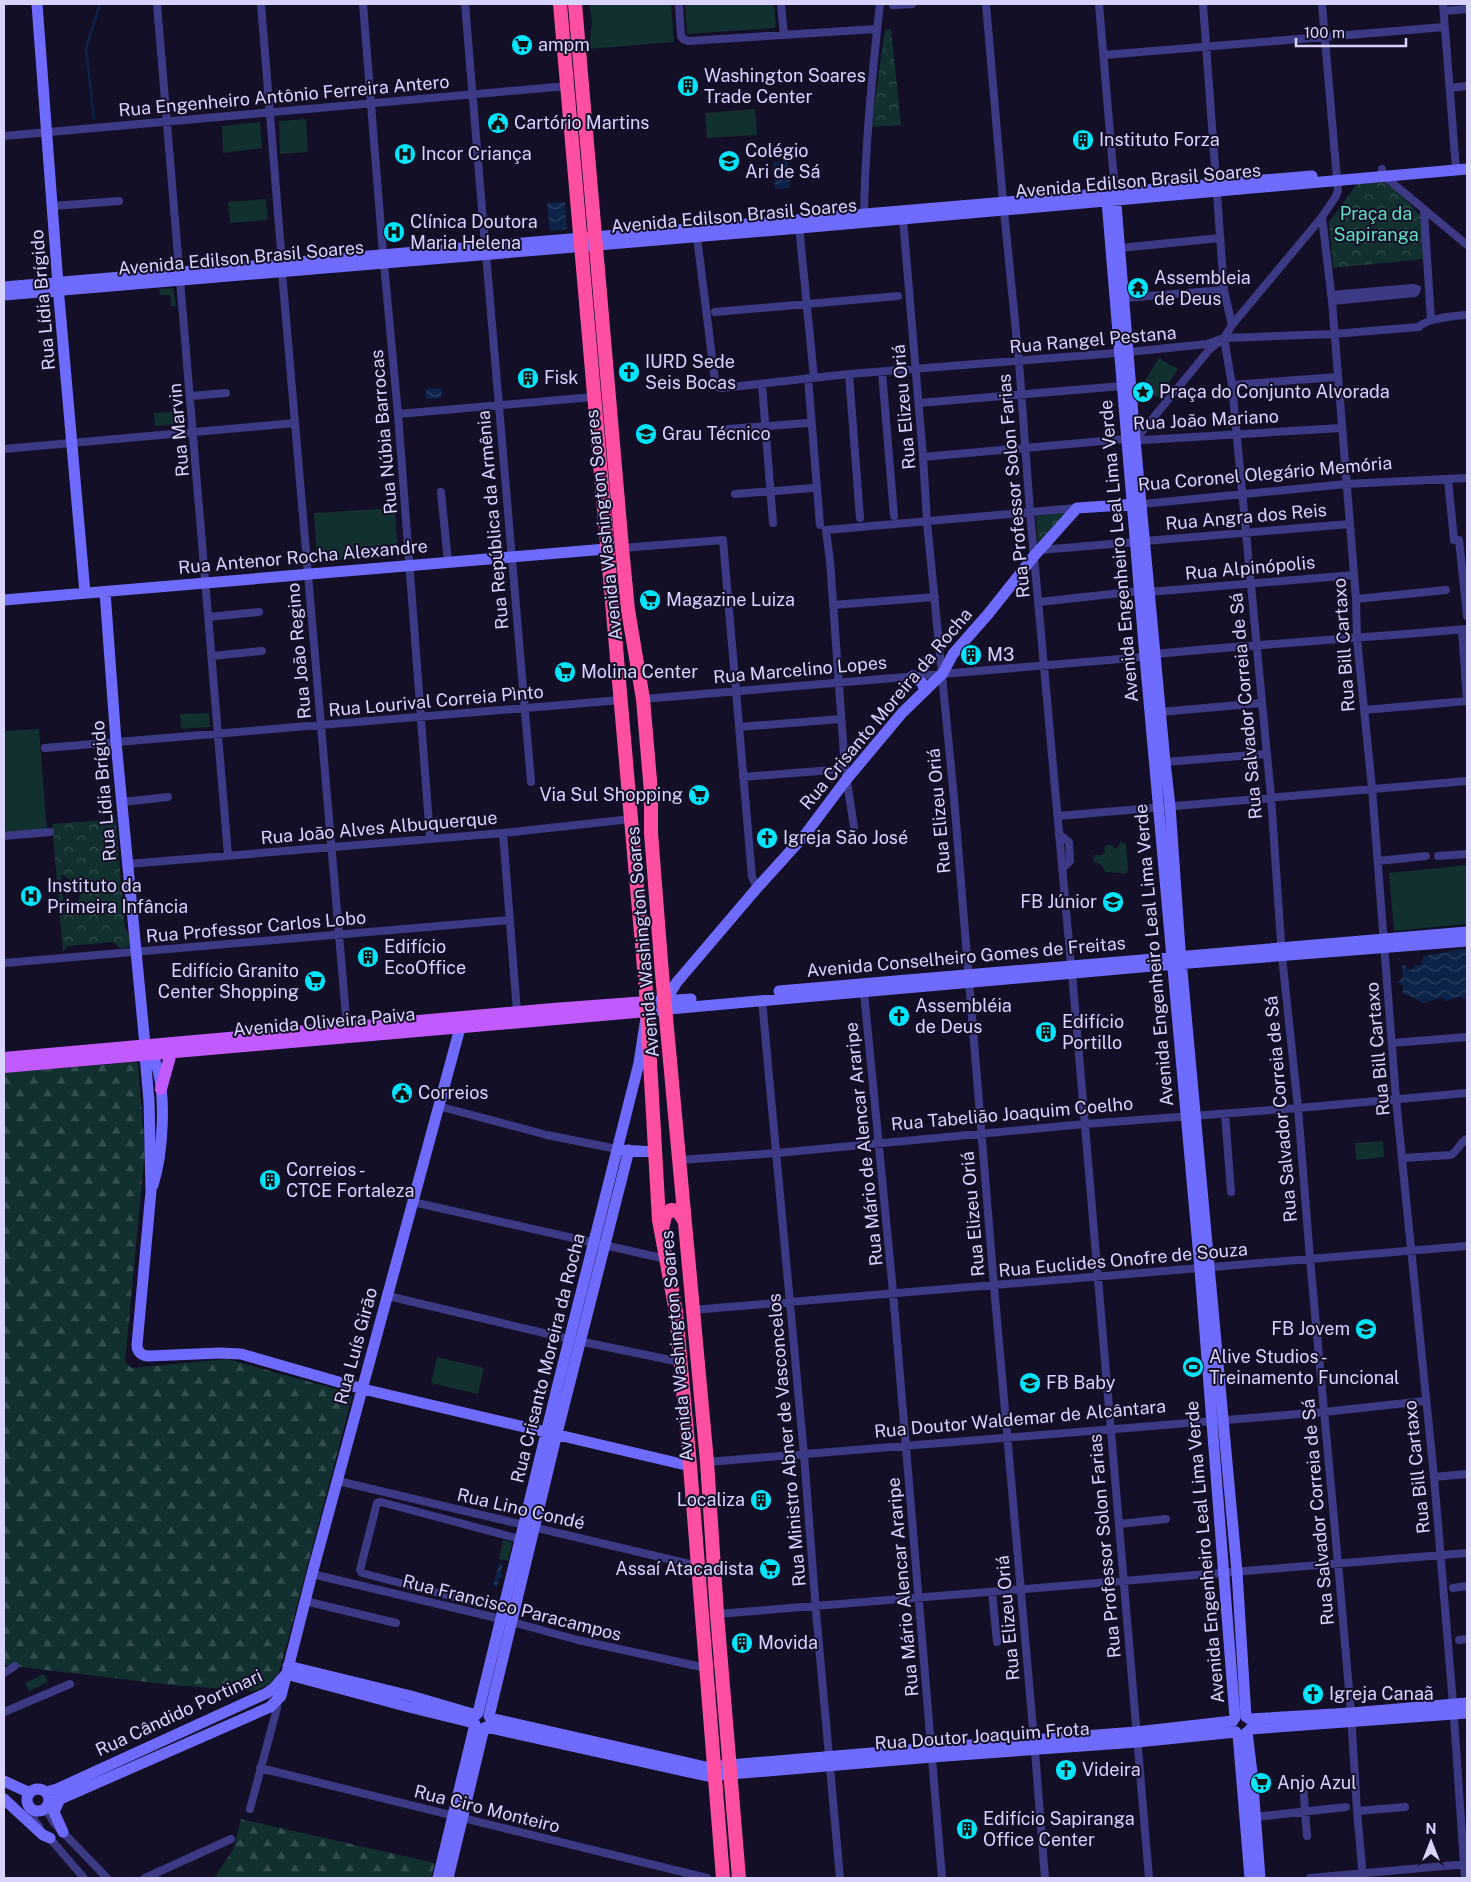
<svg xmlns="http://www.w3.org/2000/svg" width="1471" height="1882" font-family="'Public Sans',sans-serif">
<style>
.grass{fill:#12302f}
.forest{fill:url(#forest-firs)}
.park{fill:url(#park-crowns);fill-rule:evenodd}
.water{fill:url(#water-waves)}
.lines{fill:none;stroke-linecap:round;stroke-linejoin:round}
.stream{stroke:#0c2248;stroke-width:2.5}
.street{stroke:#3d3a85;stroke-width:8}
.secondary{stroke:#6f6bff;stroke-width:11}
.primary{stroke:#c25bff;stroke-width:12}
.highway{stroke:#ff4fa3;stroke-width:14}
.labels{text-anchor:middle;stroke-width:4;stroke-linejoin:round;paint-order:stroke}
.poi-label{font-size:18px;fill:#d9d4ff;stroke:#130f26;text-anchor:start}
.street-label{font-size:18px;fill:#d9d4ff;stroke:#130f26}
.park-label{font-size:18px;fill:#5fe0c0;stroke:#130f26}
</style>
<defs>
<pattern id="forest-firs" width="22" height="20" patternUnits="userSpaceOnUse" patternTransform="scale(1.25)"><rect width="22" height="20" fill="#12302f"/><path d="M5 1l3.5 6h-7zM16 11l3.5 6h-7z" fill="#344d4e"/></pattern>
<pattern id="park-crowns" width="20" height="18" patternUnits="userSpaceOnUse" patternTransform="scale(1.25)"><rect width="20" height="18" fill="#12302f"/><path d="M2 6a3 3 0 1 1 6 0M12 15a3 3 0 1 1 6 0" fill="none" stroke="#344d4e"/></pattern>
<pattern id="water-waves" width="16" height="10" patternUnits="userSpaceOnUse" patternTransform="scale(1.25)"><rect width="16" height="10" fill="#0c2248"/><path d="M0 5q4-4 8 0t8 0" fill="none" stroke="#2f4163"/></pattern>
</defs>
<rect width="100%" height="100%" fill="#130f26"/>
<!-- grass -->
<path class="grass" d="M589,4H671L674,42L589,49L592,21Z
M685,4H774L776,26L774,28L687,34Z
M755,109L757,135L707,138L705,113Z
M306,119L308,152L280,154L279,121Z
M260,122L262,148L223,153L222,126Z
M266,199L268,220L230,223L228,202Z
M173,288L176,306H171L170,295H160L159,289Z
M1159,358L1178,369L1160,398L1141,387Z
M178,411L179,424L155,426L154,413Z
M395,508L398,555L317,562L314,513Z
M209,713L210,727L181,729L180,714Z
M39,729L47,832L4,835V731Z
M1121,841L1126,844L1128,870L1125,874C1118,872 1113,873 1105,872L1102,865L1093,861V858L1095,855H1101L1105,852L1104,848L1107,845H1111L1115,848L1118,847Z
M1467,865V924L1394,931L1389,873Z
M1383,1141L1384,1157L1356,1160L1355,1143Z
M437,1357L484,1368L478,1394L431,1383Z
M503,1540L512,1542L508,1561L499,1559Z
M44,1674L48,1682L29,1691L25,1683Z"/>
<!-- forest -->
<path class="forest" d="M136,1062L138,1064L145,1151L125,1362L132,1368L227,1359L347,1392L352,1397L281,1666L277,1676L270,1684L255,1691L172,1685L4,1665V1073Z
M241,1819L435,1863L431,1878H214L233,1850Z"/>
<!-- park -->
<path class="park" d="M891,29L901,125L871,127L885,30Z
M1389,182L1421,216L1424,259L1333,268L1329,222L1357,184Z
M1066,513L1038,545L1036,516Z
M117,819L116,824L125,928C129,934 132,941 129,947L120,948L113,942L68,946L63,951L52,824ZM61,875H64C82,890 87,895 66,913L64,910Z"/>
<!-- water -->
<path class="water" d="M788,161L790,188L775,189L773,162Z
M565,202L567,229L550,231L547,203Z
M441,388L442,398L426,399V389Z
M1467,948V999L1458,997L1447,1001L1440,998L1423,1003L1403,993V987L1399,982L1403,976L1402,966L1405,965L1407,969L1411,970L1416,964L1421,966L1424,956Z
M499,1564L503,1565L501,1572L503,1576L499,1579L497,1587L493,1586Z"/>
<g class="lines">
<!-- stream -->
<path class="stream" d="M94,119L86,48L100,4"/>
<!-- street -->
<path class="street" d="M157,4L228,855
M261,4L282,263
M363,4L383,254
M465,4L485,245
M679,4L681,36L683,39L688,41L877,29
M781,4L784,35
M986,4L1003,201L1019,362L1030,512L1071,965
M1099,4L1115,192
M1203,4L1224,290L1232,325
M1443,4L1456,169
M893,5L912,4
M1444,11L1467,9
M1104,55L1445,27
M1450,88L1467,86
M4,136L567,86
M1382,169L1383,175L1467,245
M53,206L119,201
M1424,211L1431,320
M864,214C865,144 872,74 880,4
M1322,217L1332,301L1356,599L1357,639L1372,788L1396,1099L1434,1477L1453,1704L1465,1878
M903,219L923,457L927,522L954,798L994,1286L1035,1751L1045,1878
M799,226L814,378
M697,237L715,381L718,387L722,388L849,374L1129,352L1207,344L1224,338L1333,334L1419,327C1427,318 1455,316 1467,315
M1120,248L1220,238
M486,254L531,782
M384,264L398,414L430,838
M282,272L347,1028
M1331,295L1412,288L1417,289L1415,293L1332,301
M1124,298L1224,290
M715,312L898,296
M1224,338L1232,385L1271,797L1282,956L1298,1108L1310,1259L1338,1563L1351,1713L1357,1811L1363,1878
M882,372L894,516
M849,374L860,518
M808,378L820,525
M762,384L773,523
M1232,385L1337,377
M191,396L226,393
M919,403L1122,386
M398,414L593,397
M728,429L807,423
M1135,440L1209,350L1224,338L1232,325L1322,217L1336,196L1338,191L1322,4
M4,449L295,423
M923,457L1126,439L1143,440L1341,428
M1448,479L1454,540H1459L1467,616
M441,492L448,562
M735,494L812,488
M1142,504L1346,484L1467,478
M1145,541L1350,524
M622,548L723,540L752,877L757,888
M1040,550L1135,542
M1149,592L1354,575
M1356,599L1446,590
M1039,602L1139,591
M833,605L935,597
M209,617L259,612
M1462,630L1467,701
M212,656L262,651
M643,699L1145,657L1155,654C1259,644 1363,638 1467,629
M1364,710L1467,701
M1160,712L1262,703
M739,727L841,719
M45,748L621,700
M1165,762L1266,754
M743,777L845,769
M122,802L168,797
M1058,816L1467,781
M854,827L845,769L830,561L826,530L1077,508
M503,833L517,1012
M1059,834L1069,842L1070,861L1063,868
M4,836L50,832
M1438,856L1467,854
M1378,861L1426,856
M128,864L503,833L631,819
M4,963L510,920
M1072,973L1149,1878
M864,992L893,1292L942,1878
M762,1000L804,1455L816,1612L840,1878
M1392,1043L1467,1037
M438,1106L547,1135L617,1149
M1225,1114L1231,1192
M1403,1158L1451,1155C1458,1151 1460,1142 1467,1139
M680,1160L777,1153L1085,1124L1298,1108L1467,1093
M413,1202L666,1259
M388,1296L569,1339L680,1362
M692,1310L1467,1246
M707,1462L1324,1412L1425,1401
M1434,1477L1467,1474
M338,1481L698,1566
M1119,1524L1166,1519
M312,1574L501,1619L578,1640L706,1668
M1453,1588L1467,1586
M992,1592L997,1642
M305,1601L396,1623
M473,1602L362,1573L360,1570L377,1503L381,1502L520,1539
M717,1614L1467,1553
M1459,1640L1467,1639
M4,1673L15,1666
M4,1712L70,1684
M260,1768L707,1878
M1303,1785L1307,1836
M46,1809L54,1823L107,1878
M250,1809L277,1708L276,1697
M33,1810L34,1820L39,1826
M1357,1811L1405,1807
M1255,1817L1346,1807
M47,1835L84,1878
M145,1878L231,1839
M1310,1878L1467,1864"/>
<!-- secondary -->
<path class="secondary" d="M37,4L59,298L85,593
M1115,192L1107,201L1145,657L1200,1269L1235,1718
M1115,192L1135,440L1165,762L1170,806L1180,949L1237,1572L1246,1717
M4,287L1312,176
M4,295L800,228L1467,169
M105,592L116,742L145,1045C148,1050 153,1056 155,1061C167,1092 163,1154 153,1185
M4,600L606,549
M913,676L922,683L925,691
M779,991L1467,932
M665,1001L677,982L757,888L804,836L846,780L902,713L943,673L953,654L989,613L1034,556L1077,508L1138,504
M647,1002L691,999
M145,1055L149,1101L151,1191L137,1345C137,1352 142,1356 149,1356L220,1353L241,1354L363,1389L690,1466
M622,1150L655,1152
M288,1666L411,1696L476,1715
M286,1674L409,1707L474,1723
M478,1713L557,1388L639,1063L647,1011L1163,965L1467,941
M489,1716L557,1433L629,1150
M490,1718L706,1767L931,1748L1136,1732L1233,1721
M1249,1719L1351,1713L1467,1703
M486,1727L707,1776L932,1757L1137,1742L1236,1732
M1250,1729L1467,1713
M1247,1732L1252,1773L1260,1878
M1238,1734L1250,1878
M4,1781L30,1793
M27 1800a11 11 0 1 1 22 0a11 11 0 1 1-22 0Z
M46,1792L57,1789L267,1693L274,1688L286,1674
M4,1799L43,1835L50,1838
M59,1801L54,1812L63,1832
M49,1804L270,1707L281,1696L312,1574L460,1028
M438,1878L475,1724
M448,1878L484,1728"/>
<!-- primary -->
<path class="primary" d="M4,1058L553,1009L647,1002
M4,1067L647,1011
M161,1089L171,1053"/>
<!-- highway -->
<path class="highway" d="M560,4L646,991L659,1220L676,1312L690,1466L723,1878
M575,4L622,548L628,610L643,699L651,792V833L662,974L707,1462L717,1614L739,1878
M662,1229L665,1215L671,1210L678,1211L684,1220"/>
</g>
<!-- icons -->
<defs>
<g id="supermarket-disc" transform="scale(1.125)"><circle r="9.5" fill="#00e5ff" stroke="#130f26"/><path d="M-6-5.5h2.5l.6 2H6L4.5 2H-2.5L-4.4-4H-6ZM-1.5 3.2a1.3 1.3 0 1 0 .1 0ZM3 3.2a1.3 1.3 0 1 0 .1 0Z" fill="#111"/></g>
<g id="building-disc" transform="scale(1.125)"><circle r="9.5" fill="#00e5ff" stroke="#130f26"/><path d="M-4-6H4V6H1V3H-1V6H-4ZM-2.5-4.3h1.7v1.8h-1.7ZM.8-4.3h1.7v1.8H.8ZM-2.5-1h1.7V.8h-1.7ZM.8-1h1.7V.8H.8Z" fill="#111"/></g>
<g id="civic-disc" transform="scale(1.125)"><circle r="9.5" fill="#00e5ff" stroke="#130f26"/><path d="M-.6-6.5H3V-4.5H.6V-3L4-1V1h2V6H-6V1h2V-1L-.6-3ZM-1.2 2.5V6h2.4V2.5Z" fill="#111"/></g>
<g id="hospital-disc" transform="scale(1.125)"><circle r="9.5" fill="#00e5ff" stroke="#130f26"/><path d="M-5-5h3v3.5h4V-5h3V5h-3V1.5h-4V5h-3Z" fill="#111"/></g>
<g id="school-disc" transform="scale(1.125)"><circle r="9.5" fill="#00e5ff" stroke="#130f26"/><path d="M0-5L7-2L0 1L-7-2ZM-4 1L0 2.5L4 1V4Q0 6-4 4Z" fill="#111"/></g>
<g id="temple-disc" transform="scale(1.125)"><circle r="9.5" fill="#00e5ff" stroke="#130f26"/><path d="M0-6L5-2H3V0L6.5 2.5H4V6H1.5V3h-3V6H-4V2.5H-6.5L-3 0V-2H-5Z" fill="#111"/></g>
<g id="church-disc" transform="scale(1.125)"><circle r="9.5" fill="#00e5ff" stroke="#130f26"/><path d="M-1.2-6h2.4v3.5h3.3v2.4h-3.3V6h-2.4V-.1h-3.3v-2.4h3.3Z" fill="#111"/></g>
<g id="sight-disc" transform="scale(1.125)"><circle r="9.5" fill="#00e5ff" stroke="#130f26"/><path d="M0-6L1.8-2.2L6-1.7L2.9 1.2L3.7 5.4L0 3.3L-3.7 5.4L-2.9 1.2L-6-1.7L-1.8-2.2Z" fill="#111"/></g>
<g id="university-disc" transform="scale(1.125)"><circle r="9.5" fill="#00e5ff" stroke="#130f26"/><path d="M0-5L7-2L0 1L-7-2ZM-4 1L0 2.5L4 1V4Q0 6-4 4Z" fill="#111"/></g>
<g id="stadium-disc" transform="scale(1.125)"><circle r="9.5" fill="#00e5ff" stroke="#130f26"/><path d="M0-5a6.5 5 0 1 0 0 10a6.5 5 0 1 0 0-10ZM-3.5-1.8h7v3.6h-7Z" fill="#111"/></g>
</defs>
<g fill-rule="evenodd">
<use href="#supermarket-disc" x="522" y="45"/>
<use href="#building-disc" x="688" y="86"/>
<use href="#civic-disc" x="498" y="123"/>
<use href="#building-disc" x="1083" y="140"/>
<use href="#hospital-disc" x="405" y="154"/>
<use href="#school-disc" x="729" y="161"/>
<use href="#hospital-disc" x="394" y="232"/>
<use href="#temple-disc" x="1138" y="288"/>
<use href="#church-disc" x="629" y="372"/>
<use href="#building-disc" x="528" y="378"/>
<use href="#sight-disc" x="1143" y="392"/>
<use href="#university-disc" x="646" y="434"/>
<use href="#supermarket-disc" x="650" y="600"/>
<use href="#building-disc" x="971" y="655"/>
<use href="#supermarket-disc" x="565" y="672"/>
<use href="#supermarket-disc" x="699" y="795"/>
<use href="#church-disc" x="767" y="838"/>
<use href="#hospital-disc" x="31" y="896"/>
<use href="#school-disc" x="1113" y="902"/>
<use href="#building-disc" x="368" y="957"/>
<use href="#supermarket-disc" x="315" y="981"/>
<use href="#church-disc" x="899" y="1016"/>
<use href="#building-disc" x="1046" y="1032"/>
<use href="#civic-disc" x="402" y="1093"/>
<use href="#building-disc" x="270" y="1180"/>
<use href="#school-disc" x="1366" y="1329"/>
<use href="#stadium-disc" x="1193" y="1367"/>
<use href="#school-disc" x="1030" y="1383"/>
<use href="#building-disc" x="761" y="1500"/>
<use href="#supermarket-disc" x="770" y="1569"/>
<use href="#building-disc" x="742" y="1643"/>
<use href="#church-disc" x="1313" y="1694"/>
<use href="#church-disc" x="1066" y="1770"/>
<use href="#supermarket-disc" x="1261" y="1783"/>
<use href="#building-disc" x="967" y="1829"/>
</g>
<g class="labels">
<!-- poi labels -->
<g class="poi-label">
<text x="538" y="51">ampm</text>
<text x="704" y="82">Washington Soares<tspan x="704" dy="21">Trade Center</tspan></text>
<text x="514" y="129">Cartório Martins</text>
<text x="1099" y="146">Instituto Forza</text>
<text x="745" y="157">Colégio<tspan x="745" dy="21">Ari de Sá</tspan></text>
<text x="421" y="160">Incor Criança</text>
<text x="410" y="228">Clínica Doutora<tspan x="410" dy="21">Maria Helena</tspan></text>
<text x="1154" y="284">Assembleia<tspan x="1154" dy="21">de Deus</tspan></text>
<text x="645" y="368">IURD Sede<tspan x="645" dy="21">Seis Bocas</tspan></text>
<text x="544" y="384">Fisk</text>
<text x="1159" y="398">Praça do Conjunto Alvorada</text>
<text x="662" y="440">Grau Técnico</text>
<text x="666" y="606">Magazine Luiza</text>
<text x="987" y="661">M3</text>
<text x="581" y="678">Molina Center</text>
<text x="683" y="801" text-anchor="end">Via Sul Shopping</text>
<text x="783" y="844">Igreja São José</text>
<text x="47" y="892">Instituto da<tspan x="47" dy="21">Primeira Infância</tspan></text>
<text x="1097" y="908" text-anchor="end">FB Júnior</text>
<text x="384" y="953">Edifício<tspan x="384" dy="21">EcoOffice</tspan></text>
<text x="299" y="977" text-anchor="end">Edifício Granito<tspan x="299" dy="21">Center Shopping</tspan></text>
<text x="915" y="1012">Assembléia<tspan x="915" dy="21">de Deus</tspan></text>
<text x="1062" y="1028">Edifício<tspan x="1062" dy="21">Portillo</tspan></text>
<text x="418" y="1099">Correios</text>
<text x="286" y="1176">Correios -<tspan x="286" dy="21">CTCE Fortaleza</tspan></text>
<text x="1350" y="1335" text-anchor="end">FB Jovem</text>
<text x="1209" y="1363">Alive Studios -<tspan x="1209" dy="21">Treinamento Funcional</tspan></text>
<text x="1046" y="1389">FB Baby</text>
<text x="745" y="1506" text-anchor="end">Localiza</text>
<text x="754" y="1575" text-anchor="end">Assaí Atacadista</text>
<text x="758" y="1649">Movida</text>
<text x="1329" y="1700">Igreja Canaã</text>
<text x="1082" y="1776">Videira</text>
<text x="1277" y="1789">Anjo Azul</text>
<text x="983" y="1825">Edifício Sapiranga<tspan x="983" dy="21">Office Center</tspan></text>
</g>
<!-- street labels -->
<g class="street-label">
<text transform="translate(284 96) rotate(-5)" y="6">Rua Engenheiro Antônio Ferreira Antero</text>
<text transform="translate(1138 181) rotate(-5)" y="6">Avenida Edilson Brasil Soares</text>
<text transform="translate(734 216) rotate(-5)" y="6">Avenida Edilson Brasil Soares</text>
<text transform="translate(241 258) rotate(-5)" y="6">Avenida Edilson Brasil Soares</text>
<text transform="translate(43 300) rotate(-95)" y="6">Rua Lídia Brígido</text>
<text transform="translate(1093 340) rotate(-5)" y="6">Rua Rangel Pestana</text>
<text transform="translate(904 407) rotate(-95)" y="6">Rua Elizeu Oriá</text>
<text transform="translate(1206 420) rotate(-3)" y="6">Rua João Mariano</text>
<text transform="translate(179 430) rotate(-95)" y="6">Rua Marvin</text>
<text transform="translate(384 432) rotate(-95)" y="6">Rua Núbia Barrocas</text>
<text transform="translate(1265 474) rotate(-5)" y="6">Rua Coronel Olegário Memória</text>
<text transform="translate(1014 486) rotate(-95)" y="6">Rua Professor Solon Farias</text>
<text transform="translate(1246 517) rotate(-5)" y="6">Rua Angra dos Reis</text>
<text transform="translate(493 520) rotate(-95)" y="6">Rua República da Armênia</text>
<text transform="translate(604 525) rotate(-96)" y="6">Avenida Washington Soares</text>
<text transform="translate(1119 551) rotate(-95)" y="6">Avenida Engenheiro Leal Lima Verde</text>
<text transform="translate(303 557) rotate(-5)" y="6">Rua Antenor Rocha Alexandre</text>
<text transform="translate(1250 568) rotate(-5)" y="6">Rua Alpinópolis</text>
<text transform="translate(1344 645) rotate(-94)" y="6">Rua Bill Cartaxo</text>
<text transform="translate(299 651) rotate(-95)" y="6">Rua João Regino</text>
<text transform="translate(800 670) rotate(-5)" y="6">Rua Marcelino Lopes</text>
<text transform="translate(436 701) rotate(-5)" y="6">Rua Lourival Correia Pìnto</text>
<text transform="translate(1246 706) rotate(-95)" y="6">Rua Salvador Correia de Sá</text>
<text transform="translate(886 709) rotate(-50)" y="6">Rua Crisanto Moreira da Rocha</text>
<text transform="translate(104 791) rotate(-95)" y="6">Rua Lídia Brígido</text>
<text transform="translate(939 811) rotate(-95)" y="6">Rua Elizeu Oriá</text>
<text transform="translate(379 828) rotate(-5)" y="6">Rua João Alves Albuquerque</text>
<text transform="translate(256 927) rotate(-5)" y="6">Rua Professor Carlos Lobo</text>
<text transform="translate(643 942) rotate(-95)" y="6">Avenida Washington Soares</text>
<text transform="translate(1154 955) rotate(-95)" y="6">Avenida Engenheiro Leal Lima Verde</text>
<text transform="translate(966 957) rotate(-5)" y="6">Avenida Conselheiro Gomes de Freitas</text>
<text transform="translate(324 1022) rotate(-5)" y="6">Avenida Oliveira Paiva</text>
<text transform="translate(1378 1049) rotate(-95)" y="6">Rua Bill Cartaxo</text>
<text transform="translate(1281 1109) rotate(-95)" y="6">Rua Salvador Correia de Sá</text>
<text transform="translate(1012 1114) rotate(-5)" y="6">Rua Tabelião Joaquim Coelho</text>
<text transform="translate(864 1144) rotate(-96)" y="6">Rua Mário de Alencar Araripe</text>
<text transform="translate(973 1214) rotate(-95)" y="6">Rua Elizeu Oriá</text>
<text transform="translate(1123 1260) rotate(-5)" y="6">Rua Euclides Onofre de Souza</text>
<text transform="translate(356 1346) rotate(-75)" y="6">Rua Luís Girão</text>
<text transform="translate(677 1346) rotate(-95)" y="6">Avenida Washington Soares</text>
<text transform="translate(548 1358) rotate(-76)" y="6">Rua Crisanto Moreira da Rocha</text>
<text transform="translate(1020 1419) rotate(-5)" y="6">Rua Doutor Waldemar de Alcântara</text>
<text transform="translate(787 1440) rotate(-95)" y="6">Rua Ministro Abner de Vasconcelos</text>
<text transform="translate(1417 1467) rotate(-96)" y="6">Rua Bill Cartaxo</text>
<text transform="translate(521 1509) rotate(13)" y="6">Rua Lino Condé</text>
<text transform="translate(1318 1512) rotate(-95)" y="6">Rua Salvador Correia de Sá</text>
<text transform="translate(1105 1546) rotate(-95)" y="6">Rua Professor Solon Farias</text>
<text transform="translate(1205 1552) rotate(-95)" y="6">Avenida Engenheiro Leal Lima Verde</text>
<text transform="translate(903 1587) rotate(-95)" y="6">Rua Mário Alencar Araripe</text>
<text transform="translate(512 1608) rotate(14)" y="6">Rua Francisco Paracampos</text>
<text transform="translate(1008 1618) rotate(-95)" y="6">Rua Elizeu Oriá</text>
<text transform="translate(179 1713) rotate(-25)" y="6">Rua Cândido Portinari</text>
<text transform="translate(982 1736) rotate(-4)" y="6">Rua Doutor Joaquim Frota</text>
<text transform="translate(487 1809) rotate(14)" y="6">Rua Ciro Monteiro</text>
</g>
<!-- park labels -->
<g class="park-label">
<text x="1376" y="220">Praça da<tspan x="1376" dy="21">Sapiranga</tspan></text>
</g>
</g>
<!-- border -->
<rect width="1471" height="1882" fill="none" stroke="#d9d4ff" stroke-width="10"/>
<!-- north arrow -->
<g transform="translate(1431 1842)" stroke="#130f26" stroke-width="4" paint-order="stroke">
<path d="M0-4L9 19L0 12L-9 19Z" fill="#d9d4ff"/>
<text y="-8" font-size="14" font-weight="bold" text-anchor="middle" fill="#d9d4ff">N</text>
</g>
<!-- scale -->
<path d="M1296 38v8h110v-8" fill="none" stroke="#d9d4ff" stroke-width="2.5"/>
<text x="1304" y="38" font-size="15" fill="#d9d4ff" stroke="#130f26" stroke-width="4" paint-order="stroke">100 m</text>
</svg>
